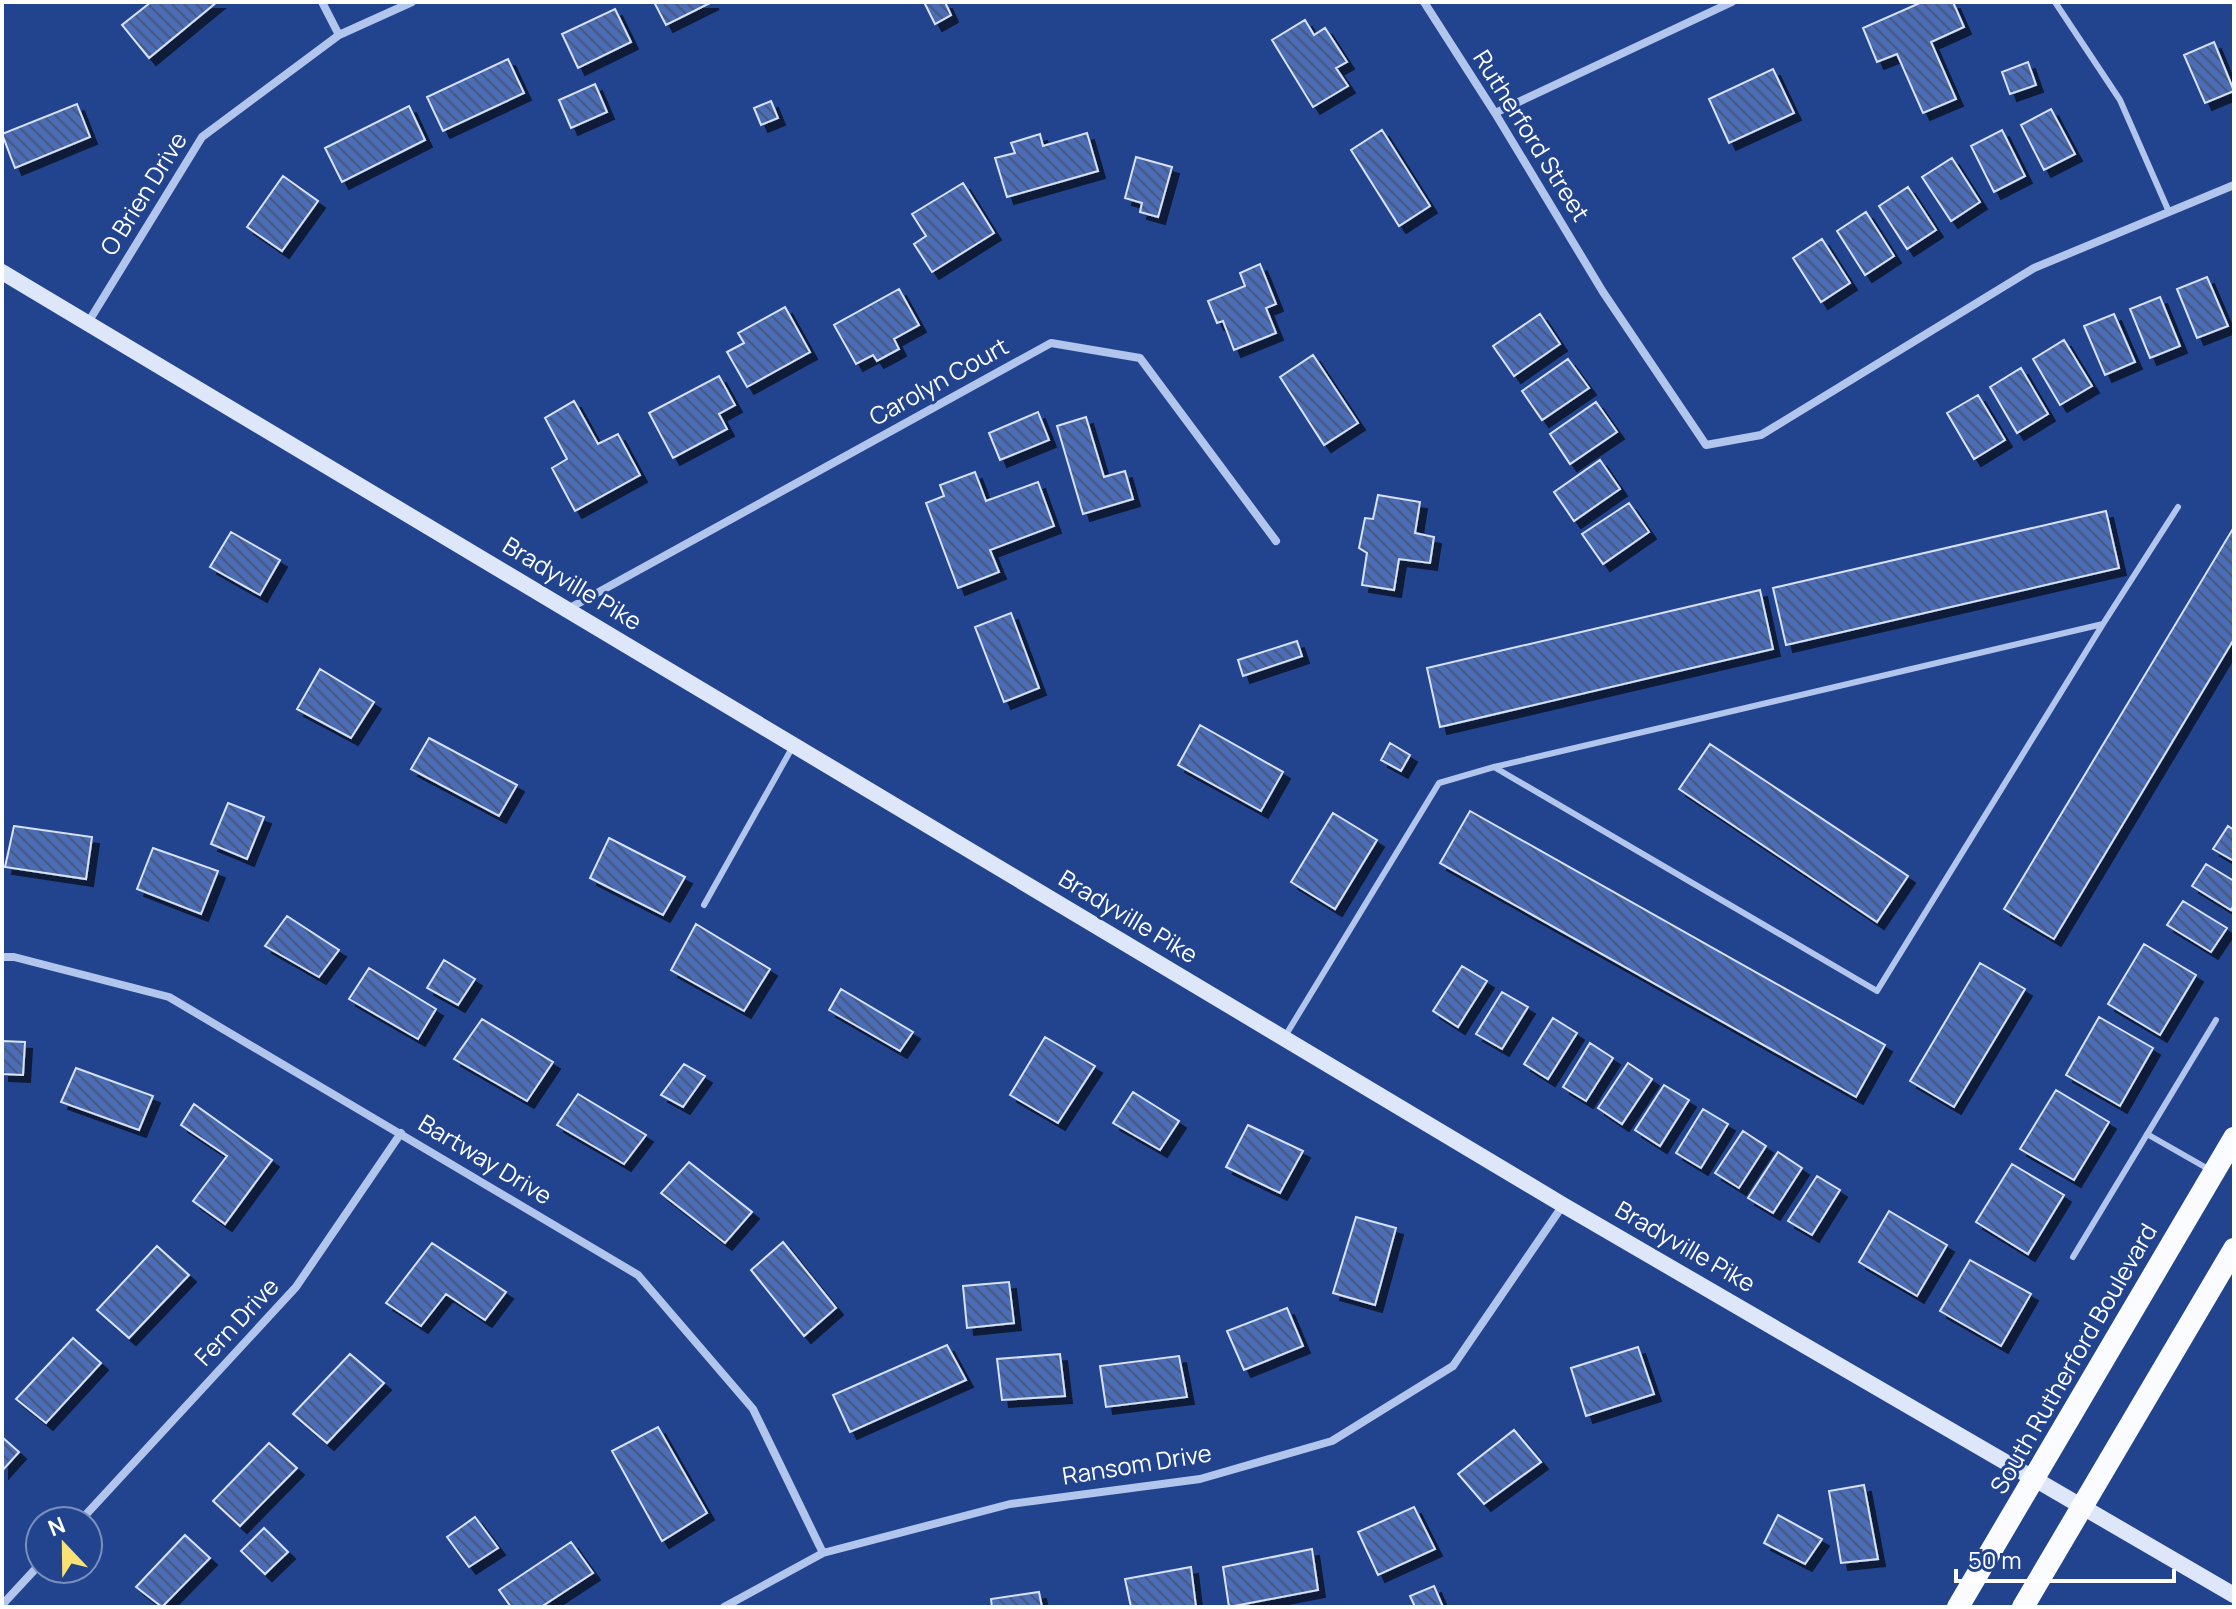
<svg xmlns="http://www.w3.org/2000/svg" width="2236" height="1609" font-family="Manrope,sans-serif">
<style>
.building{fill:url(#building-back-hatch);stroke:#d7e2f9;stroke-width:2;filter:url(#shadow)}
.lines{fill:none;stroke-linecap:round;stroke-linejoin:round}
.service{stroke:#b2c5ec;stroke-width:6}
.minor{stroke:#b2c5ec;stroke-width:8}
.secondary{stroke:#dee6f9;stroke-width:16}
.trunk{stroke:#fbfcff;stroke-width:22}
.labels{text-anchor:middle;stroke-width:6;stroke-linejoin:round;paint-order:stroke}
.street-label{font-size:24px;fill:#fff;stroke:#22448f}
</style>
<defs>
<pattern id="building-back-hatch" width="6" height="6" patternUnits="userSpaceOnUse" patternTransform="scale(2)"><rect width="6" height="6" fill="#4b6db6"/><path d="M-1 5l2 2M0 0l6 6M5-1l2 2" fill="none" stroke="#4c5976"/></pattern>
<filter id="shadow"><feDropShadow dx="7" dy="7" stdDeviation="0" flood-color="#0009"/></filter>
</defs>
<rect width="100%" height="100%" fill="#22448f"/>
<!-- building -->
<path class="building" d="M151,2H217L149,58L122,25Z
M654,2H712L666,25Z
M924,2H945L951,15L935,24Z
M1922,2H1953L1964,27L1931,42L1956,99L1923,113L1897,54L1877,62L1863,28Z
M615,9L631,42L578,68L562,34Z
M1305,20L1314,35L1325,28L1347,62L1336,68L1348,86L1313,107L1272,40Z
M2214,42L2234,91L2205,103L2184,55Z
M508,59L524,93L443,131L427,97Z
M2028,62L2036,85L2010,94L2002,72Z
M1773,69L1794,113L1729,143L1709,99Z
M595,84L607,112L571,128L559,100Z
M771,101L778,118L761,125L754,108Z
M77,104L90,137L15,168L2,134Z
M409,106L425,140L342,182L325,148Z
M2051,109L2075,154L2044,170L2021,125Z
M1382,130L1430,206L1399,226L1351,150Z
M2002,130L2025,176L1994,192L1971,146Z
M1087,133L1098,171L1007,197L995,158L1015,153L1011,143L1040,134L1043,146Z
M1136,157L1172,167L1158,217L1140,212L1142,203L1125,198Z
M1952,158L1980,202L1951,221L1922,177Z
M283,176L318,201L282,251L247,227Z
M963,183L994,233L932,272L914,244L926,236L912,214Z
M1908,187L1936,230L1907,249L1879,206Z
M1866,212L1894,256L1865,275L1837,231Z
M1822,239L1850,283L1821,302L1793,258Z
M1260,264L1276,304L1266,308L1276,333L1234,350L1223,321L1217,323L1208,301L1245,286L1240,273Z
M2207,277L2228,326L2197,338L2177,289Z
M899,289L919,325L894,339L899,349L877,361L873,355L856,364L834,325Z
M2160,297L2180,346L2150,358L2130,309Z
M785,307L810,352L747,387L727,352L744,343L738,333Z
M1540,314L1560,344L1514,376L1493,346Z
M2114,314L2135,362L2105,375L2084,326Z
M2064,340L2092,386L2060,405L2033,359Z
M1313,355L1358,423L1324,445L1280,377Z
M1568,359L1589,388L1542,420L1522,391Z
M2021,368L2048,414L2017,433L1990,387Z
M719,376L735,405L719,414L727,429L673,458L649,413Z
M1978,395L2005,440L1974,459L1947,413Z
M574,401L598,444L618,434L640,475L575,511L552,468L567,459L545,418Z
M1596,402L1617,432L1570,464L1550,434Z
M1038,412L1049,440L1000,460L989,433Z
M1086,417L1104,477L1125,471L1133,499L1083,514L1057,426Z
M1600,460L1620,489L1574,521L1554,492Z
M975,472L986,501L1038,482L1054,526L990,550L999,572L958,588L926,503L944,496L940,485Z
M1378,495L1420,502L1415,533L1434,537L1430,563L1399,559L1394,590L1362,585L1367,553L1359,548L1365,518L1373,519Z
M1629,503L1649,532L1603,564L1582,534Z
M2106,511L2119,568L1786,645L1773,588Z
M2234,527V639L2054,939L2004,909Z
M231,532L280,560L260,595L210,567Z
M1760,590L1773,649L1440,727L1427,668Z
M1011,613L1039,688L1004,702L975,627Z
M1297,641L1302,656L1243,676L1238,660Z
M320,669L374,702L351,738L297,709Z
M1200,725L1283,772L1261,811L1178,765Z
M429,738L517,785L499,816L411,769Z
M1390,743L1410,755L1401,771L1381,760Z
M1710,744L1908,876L1877,922L1679,789Z
M228,803L264,817L247,859L211,844Z
M1470,811L1885,1045L1856,1097L1440,863Z
M1333,813L1377,840L1335,909L1291,882Z
M14,826L92,837L86,879L5,867Z
M2228,826L2234,830V861L2213,849Z
M609,838L685,877L663,915L590,878Z
M153,848L218,871L201,914L137,889Z
M2206,864L2234,881V905L2231,910L2192,886Z
M2183,901L2227,928L2211,952L2167,925Z
M287,916L339,950L319,977L265,946Z
M696,924L770,969L744,1011L671,970Z
M2144,944L2196,975L2160,1035L2108,1004Z
M444,960L475,979L458,1005L427,988Z
M1980,963L2025,989L1954,1107L1910,1081Z
M1462,966L1487,981L1458,1027L1433,1011Z
M369,968L436,1009L418,1039L349,999Z
M841,989L913,1032L900,1051L829,1010Z
M1502,992L1528,1007L1502,1049L1476,1034Z
M2099,1017L2153,1048L2120,1106L2066,1075Z
M1553,1018L1577,1033L1548,1079L1524,1064Z
M482,1019L553,1062L527,1101L454,1059Z
M1045,1037L1095,1066L1058,1123L1010,1095Z
M2,1041L25,1042L23,1075L2,1074Z
M1590,1043L1613,1058L1586,1101L1563,1087Z
M1628,1063L1652,1079L1622,1124L1598,1108Z
M684,1064L705,1076L683,1107L661,1095Z
M76,1068L153,1096L139,1130L61,1102Z
M1664,1085L1689,1100L1660,1146L1635,1130Z
M2056,1090L2109,1122L2074,1180L2020,1149Z
M1133,1092L1179,1121L1160,1150L1113,1123Z
M578,1094L646,1135L624,1164L557,1125Z
M194,1104L272,1160L225,1224L193,1201L227,1156L181,1125Z
M1703,1109L1728,1124L1701,1168L1676,1153Z
M1248,1125L1303,1151L1280,1193L1226,1167Z
M1743,1131L1766,1146L1739,1188L1715,1173Z
M1778,1152L1802,1168L1773,1213L1748,1198Z
M689,1162L752,1212L725,1243L661,1193Z
M2012,1164L2064,1195L2028,1254L1976,1222Z
M1817,1176L1840,1190L1812,1235L1788,1221Z
M1889,1211L1947,1245L1917,1296L1859,1262Z
M1356,1217L1396,1228L1375,1305L1333,1293Z
M783,1242L836,1308L804,1336L751,1270Z
M432,1243L506,1292L485,1320L446,1294L421,1326L386,1303Z
M157,1246L189,1275L129,1338L97,1310Z
M1970,1260L2031,1294L2001,1346L1940,1311Z
M1009,1282L1014,1323L967,1328L963,1286Z
M1287,1308L1303,1346L1244,1370L1227,1331Z
M73,1338L101,1363L46,1423L16,1399Z
M947,1345L966,1380L850,1432L833,1395Z
M1638,1347L1654,1394L1586,1416L1571,1368Z
M350,1354L384,1383L327,1443L293,1414Z
M1060,1354L1065,1396L1002,1400L997,1359Z
M1179,1356L1187,1397L1106,1407L1100,1366Z
M658,1427L707,1513L662,1541L612,1451Z
M1514,1430L1541,1462L1484,1504L1458,1474Z
M2,1437L19,1452L2,1471Z
M269,1443L297,1468L240,1526L213,1501Z
M1864,1485L1878,1559L1841,1563L1829,1491Z
M1414,1507L1435,1549L1378,1575L1358,1532Z
M1778,1515L1822,1539L1805,1564L1764,1543Z
M475,1517L498,1548L469,1567L447,1537Z
M264,1528L288,1552L265,1574L241,1551Z
M185,1535L210,1558L162,1607L136,1587Z
M571,1542L593,1573L541,1607H511L499,1590Z
M1312,1549L1318,1590L1229,1607L1223,1567Z
M1191,1567L1196,1607H1131L1125,1579Z
M1434,1586L1443,1607H1415L1410,1596Z
M1039,1592L1042,1607H992L991,1599Z"/>
<g class="lines">
<!-- service -->
<path class="service" d="M2055,2L2120,100L2169,212
M2103,624L2178,507
M704,905L792,748
M1284,1038L1439,783L1494,767L2103,624L1877,991L1494,767
M2147,1134L2210,1170
M2073,1257L2216,1020"/>
<!-- minor -->
<path class="minor" d="M322,2L339,35
M1424,2L1495,113L1603,292L1706,445L1761,435L2034,268L2234,185
M1495,113L1732,2
M89,321L202,137L339,35L412,2
M568,609L1051,343L1140,358L1276,541
M2,957H14L169,997L638,1275L753,1409L823,1553
M80,1521L296,1287L401,1133
M2,1605L40,1564
M724,1607L823,1553L1010,1504L1200,1479L1332,1441L1453,1366L1563,1205"/>
<!-- secondary -->
<path class="secondary" d="M2,272L1563,1205L2234,1595"/>
<!-- trunk -->
<path class="trunk" d="M1958,1607L2234,1138
M2023,1607L2234,1249"/>
</g>
<g class="labels">
<!-- street labels -->
<g class="street-label">
<text transform="translate(1531 136) rotate(58)" y="8">Rutherford Street</text>
<text transform="translate(144 194) rotate(-58)" y="8">O Brien Drive</text>
<text transform="translate(939 382) rotate(-29)" y="8">Carolyn Court</text>
<text transform="translate(572 584) rotate(31)" y="8">Bradyville Pike</text>
<text transform="translate(1128 917) rotate(31)" y="8">Bradyville Pike</text>
<text transform="translate(485 1160) rotate(31)" y="8">Bartway Drive</text>
<text transform="translate(1685 1247) rotate(30)" y="8">Bradyville Pike</text>
<text transform="translate(237 1322) rotate(-47)" y="8">Fern Drive</text>
<text transform="translate(2074 1359) rotate(-60)" y="8">South Rutherford Boulevard</text>
<text transform="translate(1137 1465) rotate(-9)" y="8">Ransom Drive</text>
</g>
</g>
<!-- border -->
<rect width="2236" height="1609" fill="none" stroke="#ffffff" stroke-width="8"/>
<!-- north arrow -->
<g transform="translate(64 1545) rotate(338)"><circle r="38" fill="#22448f" stroke="#7a8fbc" stroke-width="2"/>
<path d="M0-6L14 30L0 20L-14 30Z" fill="#f8e274"/>
<text y="-12" font-size="22" font-weight="bold" text-anchor="middle" fill="#ffffff">N</text>
</g>
<!-- scale -->
<path d="M1956 1569v12h218v-12" fill="none" stroke="#ffffff" stroke-width="4"/>
<text x="1968" y="1569" font-size="24" fill="#ffffff" stroke="#22448f" stroke-width="6" paint-order="stroke">50 m</text>
</svg>
